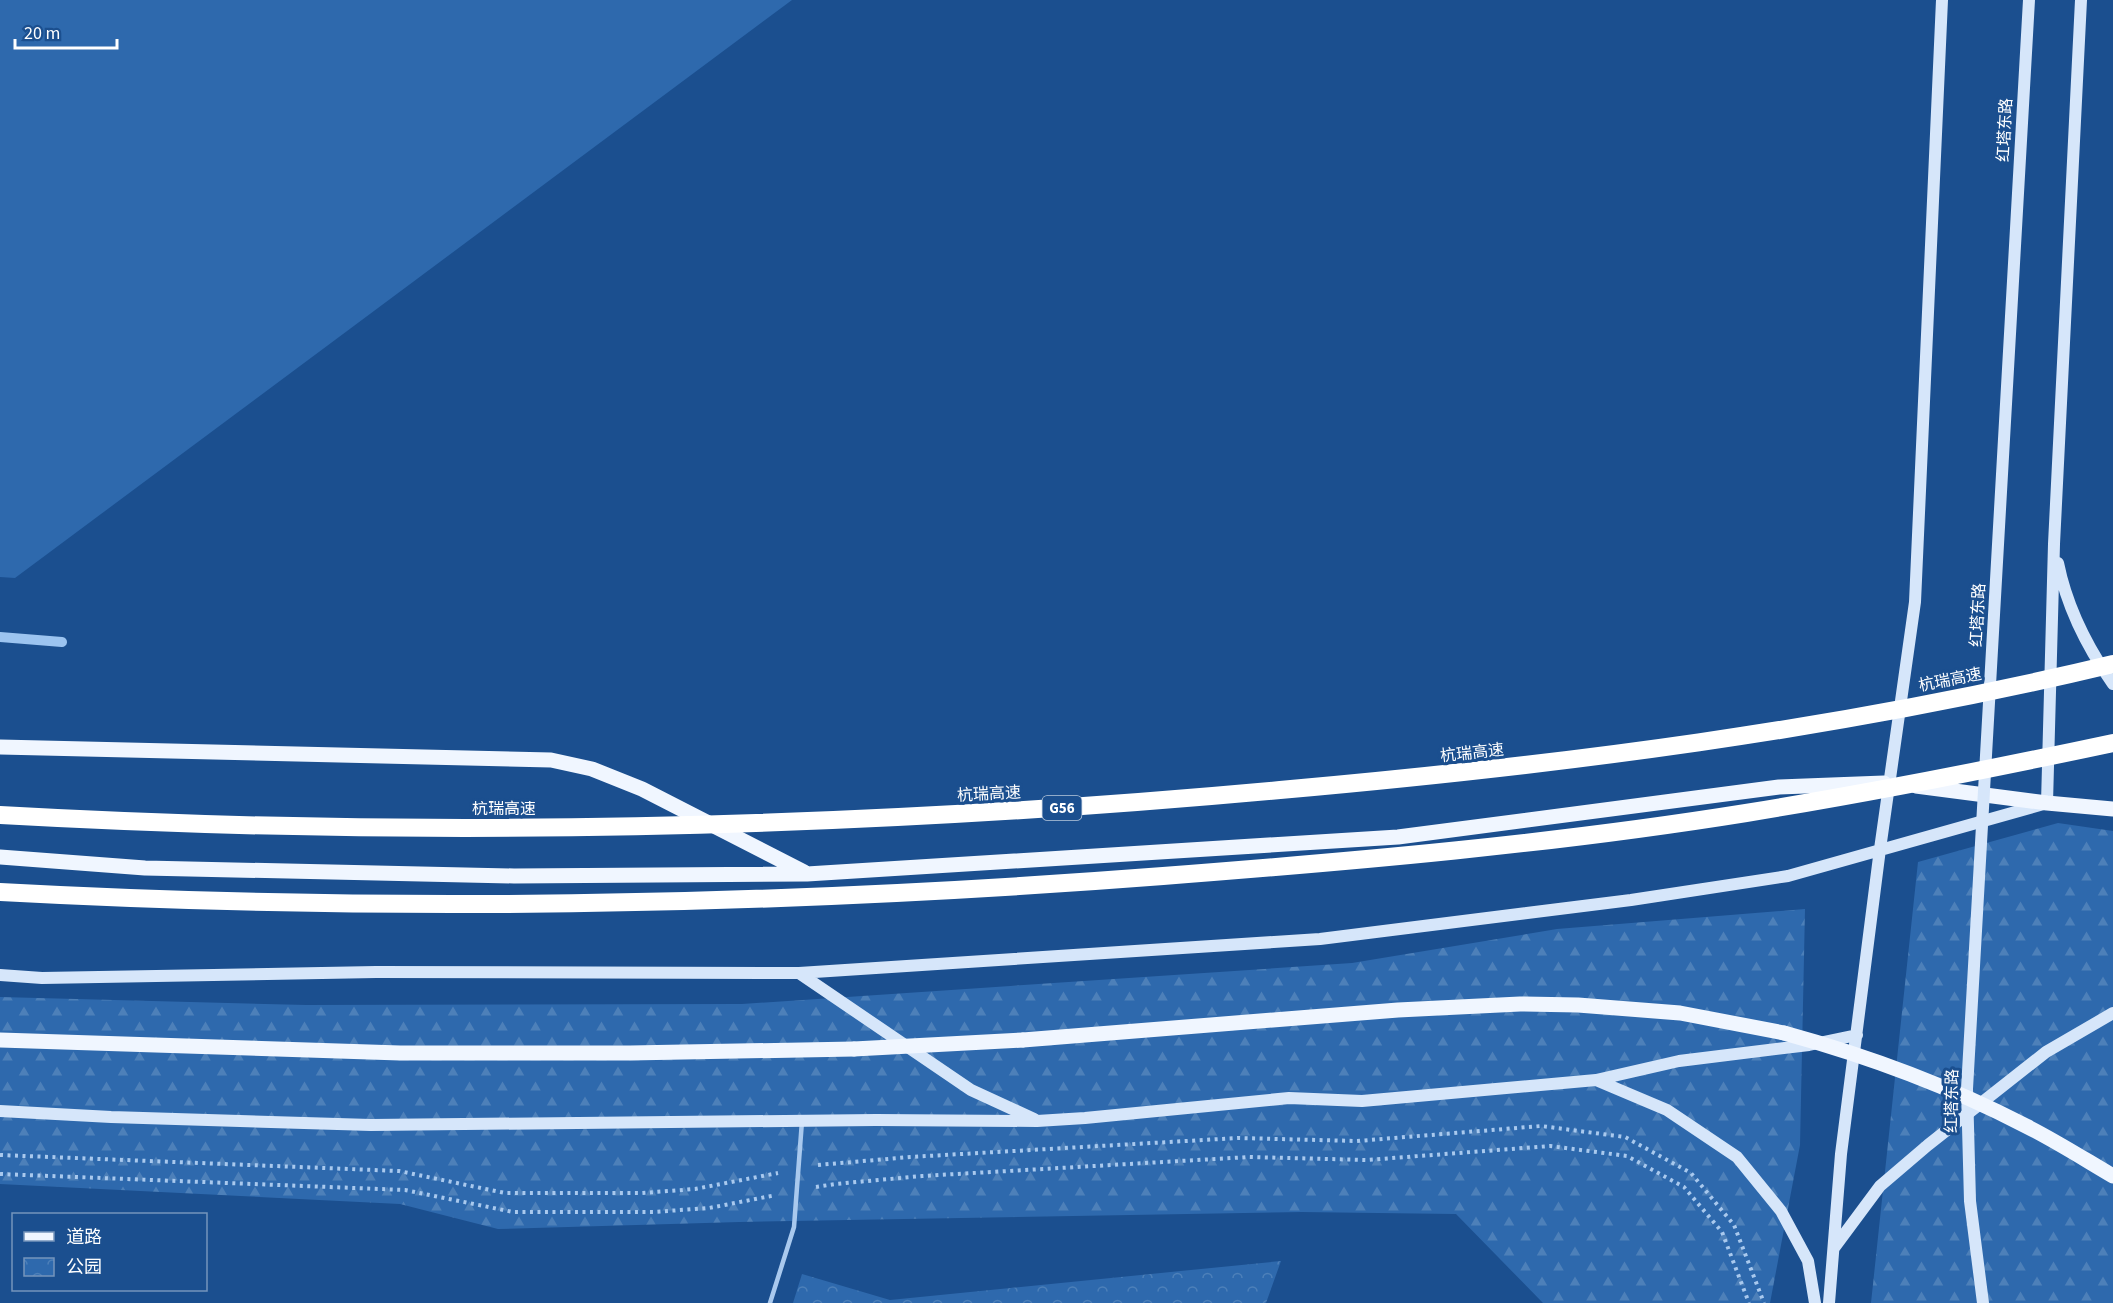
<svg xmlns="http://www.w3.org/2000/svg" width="2113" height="1303" font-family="'Source Sans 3','Noto Sans SC',sans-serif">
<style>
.grass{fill:#2e69ad}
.forest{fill:url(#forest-firs)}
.park{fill:url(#park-crowns)}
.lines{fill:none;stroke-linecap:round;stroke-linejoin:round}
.stream{stroke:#9cc4f0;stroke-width:10}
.path{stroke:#a9c9ee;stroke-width:4;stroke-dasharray:3 4.5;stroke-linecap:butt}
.service{stroke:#a9c9ee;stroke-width:4.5}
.secondary{stroke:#d6e6fa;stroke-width:12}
.primary{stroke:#f0f6ff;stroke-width:15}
.secondary-bridge{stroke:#d6e6fa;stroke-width:12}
.primary-bridge{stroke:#f0f6ff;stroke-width:15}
.motorway-bridge{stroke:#fff;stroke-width:18}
.labels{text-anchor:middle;stroke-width:6;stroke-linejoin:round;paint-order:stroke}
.shield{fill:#1b4f8f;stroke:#bbcadd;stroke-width:1.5}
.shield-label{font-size:15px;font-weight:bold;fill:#fff}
.street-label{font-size:16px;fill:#fff;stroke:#1b4f8f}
</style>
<defs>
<pattern id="forest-firs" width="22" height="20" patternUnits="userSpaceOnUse" patternTransform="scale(1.5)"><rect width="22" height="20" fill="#2e69ad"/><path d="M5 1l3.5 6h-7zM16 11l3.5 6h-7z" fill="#4d80b9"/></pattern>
<pattern id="park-crowns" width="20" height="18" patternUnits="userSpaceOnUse" patternTransform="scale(1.5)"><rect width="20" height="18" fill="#2e69ad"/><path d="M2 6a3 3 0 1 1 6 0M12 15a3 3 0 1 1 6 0" fill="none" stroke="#4d80b9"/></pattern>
</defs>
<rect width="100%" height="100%" fill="#1b4f8f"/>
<!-- grass -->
<path class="grass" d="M0,0H792L15,578L0,577Z"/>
<!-- forest -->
<path class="forest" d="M2058,823L2113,831V1303H1871L1918,862Z
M1805,909L1800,1145L1770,1303H1543L1456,1214L1302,1212L739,1222L498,1229L400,1204L0,1184V997L306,1005L742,1004L1352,963L1557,929Z"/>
<!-- park -->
<path class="park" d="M1281,1261L1266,1303H793L802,1274L890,1300Z"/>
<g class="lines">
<!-- stream -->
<path class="stream" d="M0,637L62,642"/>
<!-- path -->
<path class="path" d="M0,1155L399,1171L505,1193H642L695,1189L778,1173
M818,1165L910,1157L1238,1138L1357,1141L1541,1126L1625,1137L1691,1173L1734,1225L1764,1303
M0,1174L405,1190L513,1212H653L709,1208L776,1195
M816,1187L835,1184L922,1176L1249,1157L1367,1160L1550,1146L1627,1156L1684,1187L1722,1232L1749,1303"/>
<!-- service -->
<path class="service" d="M770,1303L794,1227L802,1121"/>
<!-- secondary -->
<path class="secondary" d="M2058,563C2067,608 2087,647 2113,684
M799,973L971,1090L1034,1119
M0,975L42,978L376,972L799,973L1320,939L1631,900L1788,876L2047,803L2054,544L2081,0
M1596,1080L1667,1110L1737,1157L1781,1211L1808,1261L1815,1303
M0,1111L111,1117L371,1125L876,1120L1037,1121L1085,1118L1289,1098L1362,1101L1596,1080L1679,1061L1809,1045L1857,1035
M1834,1248L1880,1186L1928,1145L2046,1052L2113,1013
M1829,1303L1841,1154L1880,849L1915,602L1942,0"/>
<!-- primary -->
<path class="primary" d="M0,747L551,760L592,769L642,789L804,872
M1916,786L2047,803L2113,809
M0,857L145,868L514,876L807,874L1398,837L1779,787L1884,783
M0,1040L400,1053H630L854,1049
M1023,1040L1398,1010L1520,1004L1578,1005L1680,1013L1784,1033"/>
<!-- secondary-bridge -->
<path class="secondary-bridge" d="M1983,1303L1970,1201L1967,1089L2029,0"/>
<!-- primary-bridge -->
<path class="primary-bridge" d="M1784,1033C1868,1056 1949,1086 2026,1126C2056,1141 2084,1159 2113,1176
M854,1049L1023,1040"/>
<!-- motorway-bridge -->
<path class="motorway-bridge" d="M0,815C426,839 855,829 1280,790C1560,765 1839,730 2113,664
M0,892C387,913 776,906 1163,876C1357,861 1553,844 1746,813C1869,793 1991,769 2113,743"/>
</g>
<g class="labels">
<!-- shield labels -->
<rect class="shield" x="1042.5" y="796" width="39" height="24" rx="4.5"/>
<g class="shield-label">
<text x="1062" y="813">G56</text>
</g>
<!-- street labels -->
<g class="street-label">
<text transform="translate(2004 130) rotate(-87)" y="6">红塔东路</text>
<text transform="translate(1977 615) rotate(-87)" y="6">红塔东路</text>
<text transform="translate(1950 679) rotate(-11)" y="6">杭瑞高速</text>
<text transform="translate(1472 752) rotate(-6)" y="6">杭瑞高速</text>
<text transform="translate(989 793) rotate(-3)" y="6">杭瑞高速</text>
<text x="504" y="814">杭瑞高速</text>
<text transform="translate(1951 1101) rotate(-89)" y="6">红塔东路</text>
</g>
</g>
<!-- legend -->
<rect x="12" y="1213" width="195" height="78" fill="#1b4f8f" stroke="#7695bc" stroke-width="1.5"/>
<rect x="24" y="1232" width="30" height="9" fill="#f0f6ff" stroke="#7695bc" stroke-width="1.5"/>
<text x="66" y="1243" font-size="18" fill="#ffffff">道路</text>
<rect x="24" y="1258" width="30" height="18" fill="url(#park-crowns)" stroke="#7695bc" stroke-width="1.5"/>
<text x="66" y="1273" font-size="18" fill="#ffffff">公园</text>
<!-- scale -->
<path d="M15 39v9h102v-9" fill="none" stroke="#ffffff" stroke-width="3"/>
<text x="24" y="39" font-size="18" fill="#ffffff" stroke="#1b4f8f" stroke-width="4.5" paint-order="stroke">20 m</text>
</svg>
